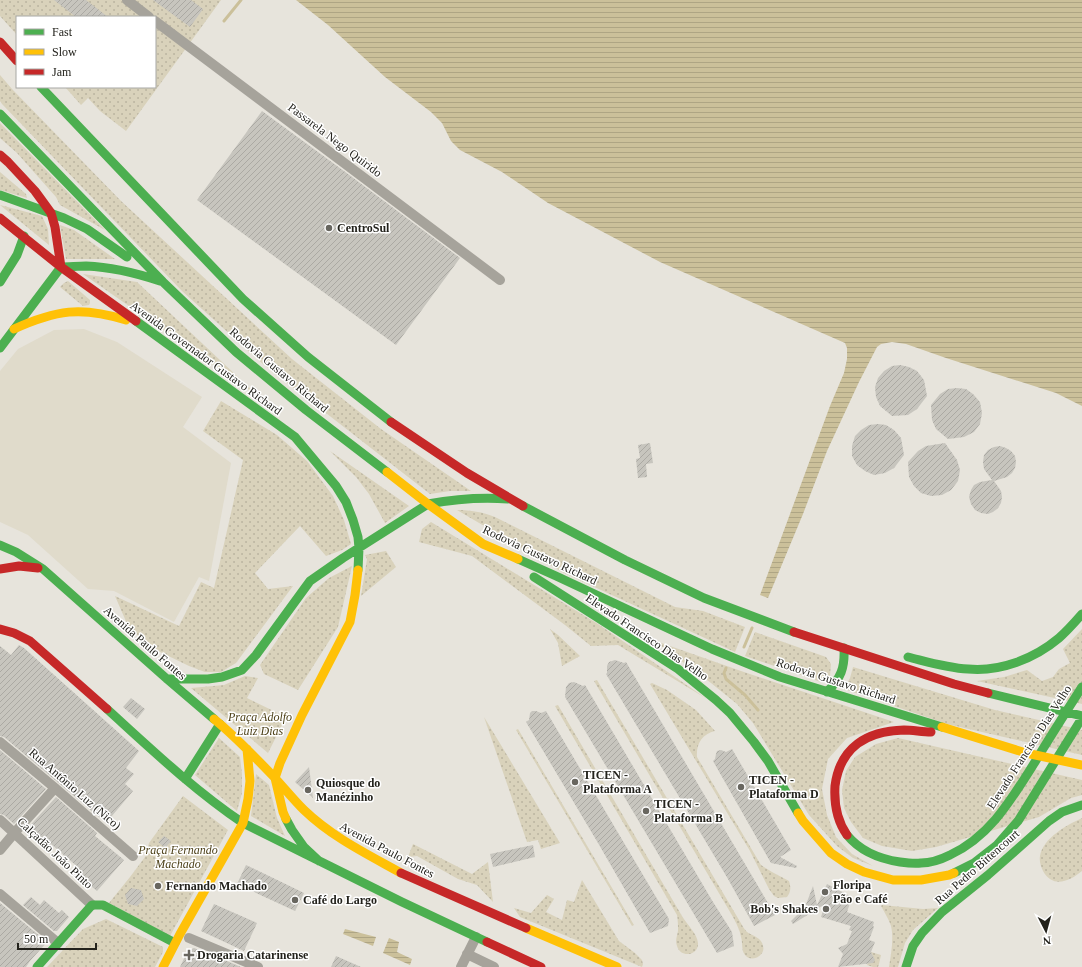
<svg xmlns="http://www.w3.org/2000/svg" width="1082" height="967" font-family="'Times New Roman',serif">
<style>
.built{fill:#e0dbcb}
.green{fill:url(#green-dots)}
.water{fill:url(#water-rules)}
.lines{fill:none;stroke-linecap:round;stroke-linejoin:round}
.stream{stroke:#cbc09a;stroke-width:3}
.building{fill:url(#building-hatch)}
.street{stroke:#a6a39b;stroke-width:10}
.fast{stroke:#4caf50;stroke-width:9}
.slow{stroke:#ffc107;stroke-width:9}
.jam{stroke:#c62828;stroke-width:9}
.poi-dot{fill:#68665f;stroke:#fff;stroke-width:1.5}
.labels{text-anchor:middle;stroke-width:3;stroke-linejoin:round;paint-order:stroke}
.street-label{font-size:12px;fill:#23221c;stroke:#fff}
.poi-label{font-size:12px;font-weight:bold;fill:#23221c;stroke:#fff;text-anchor:start}
.park-label{font-size:12px;font-style:italic;fill:#4b3f16;stroke:#fff}
</style>
<defs>
<pattern id="green-dots" width="8" height="8" patternUnits="userSpaceOnUse"><rect width="8" height="8" fill="#d9d2bb"/><path d="M2 2h.1M6 6h.1" fill="none" stroke="#bab4a0" stroke-width="1.8" stroke-linecap="round"/></pattern>
<pattern id="water-rules" width="6" height="5" patternUnits="userSpaceOnUse"><rect width="6" height="5" fill="#cbc09a"/><path d="M0 2.5h6" fill="none" stroke="#aea584"/></pattern>
<pattern id="building-hatch" width="6" height="6" patternUnits="userSpaceOnUse"><rect width="6" height="6" fill="#c7c5be"/><path d="M-1 1l2-2M0 6l6-6M5 7l2-2" fill="none" stroke="#aba9a3"/></pattern>
</defs>
<rect width="100%" height="100%" fill="#e7e4dc"/>
<!-- built -->
<path class="built" d="M84,329L117,342L202,397L183,427L231,463L209,581L199,577L174,622L114,591L88,589L28,535L0,522V371L18,349L54,330Z"/>
<!-- green -->
<path class="green" d="M0,0H221L126,131L100,111L88,98L81,105L65,87H155V17H17V35L0,16Z
M0,75L12,89L121,201L292,359L381,429L471,491H450L430,494L263,364L182,291L2,104L0,101Z
M0,123L105,230L60,205L56,197L17,153L0,138Z
M0,172L26,194L27,198L0,190Z
M0,205L42,216L48,229L49,245Z
M60,225L74,230L115,259H66Z
M83,274L137,282L258,396Z
M68,281L90,300V303L89,305L83,306L60,287L64,283Z
M221,401L277,435L307,461L333,496L344,520L351,544L342,550L326,556L300,526L255,573L268,589L293,586L236,663L221,672H205L189,666L150,647L128,626L115,596L179,626L201,582L214,588L243,460L203,431Z
M330,451L409,506L385,523L369,494L356,477Z
M457,510C471,510 482,512 495,517L675,607L703,611L745,627L735,652L562,572L491,530Z
M431,522L598,624L707,699L618,645L591,646L565,625L472,556L419,542L422,529Z
M386,551L396,567L361,596L367,559L365,555Z
M352,566L338,627L298,690L264,674L260,665L306,598L329,578Z
M550,629L558,635L580,656L562,666L558,643Z
M1082,629V704L977,681L1004,677L1027,670L1042,681L1053,677L1059,669L1070,663L1063,649Z
M755,632L826,657L831,664L830,676L821,682L745,656Z
M653,640L741,671L894,722L847,738L828,759L822,789L827,815L836,837L852,854L873,866L853,858L837,846L809,815L753,723L737,704L711,683Z
M853,667L995,710L1082,730V755L947,724L844,689L850,678Z
M245,676L258,678L247,698L286,717L268,753L191,688L224,685Z
M597,680L742,925C743,927 745,930 747,932C753,936 762,938 763,946C766,956 751,963 745,955C741,950 743,943 741,937C740,930 736,923 733,917L594,681Z
M652,683L667,690L696,710L715,731C702,734 696,744 697,757L761,865L772,872L789,881C791,888 791,891 787,897L778,898L774,896L769,889L750,851L650,684Z
M558,705L682,916C687,925 697,933 698,943C699,955 681,959 677,946C675,941 677,936 678,931C678,926 678,921 677,915L555,706Z
M484,717L560,843L541,849L538,840L527,842Z
M518,729L634,925L632,926L516,730Z
M219,738L240,757L242,774V793L237,811L195,775Z
M898,738L1082,780V795L1071,798L1039,817L936,847L912,851L882,846L863,838L851,822L844,808L842,790L846,771L855,757L876,744Z
M256,774L269,785L277,818L285,836L251,816Z
M183,796L228,830L170,936L109,903L130,877L145,857L149,843Z
M1082,818V871C1070,881 1053,889 1043,871C1041,867 1039,861 1040,856C1043,838 1067,825 1082,818Z
M413,844L472,874L488,862L493,902L477,885L458,879L417,856L408,857Z
M582,880L619,941L635,953L642,960L643,964L642,967L520,917L514,908L531,913L547,895L554,899L546,912L562,920L567,900L574,902Z
M882,905L923,909L938,908L913,930L905,943L898,967H889C891,954 894,939 891,926C889,920 885,913 881,906Z
M106,919L163,947V952L155,967H47L83,929Z
M871,952L881,955L879,964L878,967H873L867,965L868,963H873L874,960L873,956L871,954Z"/>
<!-- water -->
<path class="water" d="M296,0H1082V406L1056,393L946,358L906,344L892,342L881,344L877,347L859,382L827,451L803,514L768,598L760,595L830,406L844,373L847,359V348L845,343L660,262L548,203L502,172L460,150L451,141L442,123L431,112L385,77L328,25Z
M345,929L376,937L373,946L343,934Z
M389,938L399,942L397,952L412,959L410,965L383,953Z"/>
<g class="lines">
<!-- stream -->
<path class="stream" d="M224,21L241,0
M744,647L752,628
M726,668L724,673L726,679L745,695L758,710"/>
</g>
<!-- building -->
<path class="building" d="M54,0H86L108,17H76Z
M153,0H191L203,9L190,27Z
M262,111L348,174L460,258L396,345L197,200Z
M900,365L909,367L917,371L924,380L927,396L917,409L908,415L892,416L880,406L876,397L875,387L878,378L884,371L892,366Z
M957,388L966,389L973,394L980,402L982,413L980,424L974,432L964,437L948,439L936,429L932,420L931,405L940,394L948,389Z
M878,424L886,425L894,430L901,438L904,455L894,468L885,473L874,475L865,471L857,465L852,456V446L855,436L861,430L869,425Z
M650,443L653,463L646,464L647,477L638,478L636,459L640,458L638,445Z
M945,443L957,460L960,470L958,481L951,490L942,495L931,496L921,493L914,486L909,477L908,462L918,451L926,446Z
M1000,446L1006,448L1011,451L1015,456L1016,462L1015,468L1012,473L1007,477L994,481L1001,491L1002,497L1001,503L998,508L993,512L988,514L981,513L975,510L971,504L969,497L971,490L974,485L980,482L992,480L984,469L983,462L984,455L988,450L994,447Z
M19,645L24,648L139,751L126,768L134,774L125,784L133,791L106,823L4,737L0,736V646L11,655Z
M615,660L624,663L626,662L775,915L754,926L728,879L606,674L607,673V666L609,662Z
M574,682L583,686L585,685L713,902L732,932L734,946L717,953L565,697L566,687L569,683Z
M131,698L145,709L137,719L123,707Z
M532,711H536L541,713L546,711L669,919L668,926L650,933L598,843L526,722L529,720L530,713Z
M732,749L791,850L780,857L797,866L796,868L771,863L713,761L715,759L716,754L717,751L721,750L726,752Z
M0,750L46,789L14,824L4,815L0,814Z
M309,767L313,798L295,782Z
M56,797L97,833L95,836L124,860L97,891L75,873L79,868L51,844L46,850L24,832Z
M164,836L171,841L165,848L158,842Z
M533,845L535,857L493,867L490,854Z
M246,865L304,893L295,911L237,884Z
M827,884L852,897L847,912L874,922L873,926L874,927L869,940L875,942L871,952L875,960L873,963L838,967L843,954L838,948L847,944L852,931L849,930L851,926L821,917L825,904L793,924L791,921L805,907L813,886L817,905Z
M131,888L141,890L144,899L137,906L128,904L125,895Z
M31,897L40,905L44,900L59,913L62,910L69,917L57,931H54L23,905Z
M0,903L47,942L30,961L26,967H0Z
M214,904L257,923L244,951L201,931Z
M194,948L227,961L241,967H180L187,952L189,950Z
M336,956L361,967H331Z"/>
<g class="lines">
<!-- street -->
<path class="street" d="M127,0L149,17
M155,21L500,280
M0,742L55,788L133,856
M0,820L92,905
M0,850L16,831L55,788
M0,894L58,943
M189,938L258,967
M467,954L494,967
M461,967L476,937"/>
<!-- fast -->
<path class="fast" d="M41,87L243,299L308,357L391,422
M0,114L163,282L236,352L306,410L387,472
M0,195L64,218L87,229L127,257
M61,267C69,267 78,266 86,266C111,267 136,273 160,281
M0,282L17,255L24,236
M136,321L295,437L336,486L346,502L353,520L358,537L359,548L358,570
M0,348L61,267
M428,504C455,499 481,497 508,499
M523,506L625,560L704,598L794,632
M0,545L16,552L43,569L167,679L214,719
M518,559L556,576L712,649L780,677L942,727
M534,577L678,669L716,700L730,713L754,742L768,761L798,813
M908,657C928,662 947,668 968,669C1000,672 1034,659 1059,638C1067,631 1075,622 1082,614
M167,679H208L222,677L242,670L256,655L310,581L343,558L428,504
M827,692C841,678 845,668 844,648
M988,693L1082,716
M107,709C151,749 194,790 243,823L402,902L487,942
M185,779L220,724
M286,819L292,830L304,847L319,861
M847,835C860,851 880,859 900,862C907,863 914,864 921,863C931,863 942,859 950,855C991,836 1012,798 1035,762C1050,737 1066,712 1082,687
M954,873L974,863L997,845L1018,821L1082,718
M37,967L92,905H103L175,943
M906,967L913,946L922,933L942,912L988,875L1049,821L1062,812L1082,805"/>
<!-- slow -->
<path class="slow" d="M14,329C56,310 81,306 126,320
M387,472L428,504L483,544L518,559
M214,719C236,737 256,758 275,778C285,789 294,800 304,810C332,837 367,854 401,873
M942,727L1026,753L1082,765
M798,813L803,821L831,853L847,864L864,872L893,880H921L949,875L954,873
M286,819L283,812L275,778L280,763L302,715L350,622L355,595L358,570
M243,823L248,799L250,781L247,749
M526,928L617,967
M163,967L180,934L243,823"/>
<!-- jam -->
<path class="jam" d="M0,42L17,61
M0,155L8,162L35,191L51,213L55,227L61,267
M0,218L61,267L136,321
M391,422L467,473L523,506
M0,569L19,566L38,568
M0,629L14,633L30,641L107,709
M794,632L954,684L988,693
M847,835C837,821 834,803 835,786C840,747 867,731 904,730C913,730 922,732 931,732
M401,873L526,928
M487,942L541,967"/>
</g>
<!-- markers -->
<g class="poi-dot">
<circle cx="329" cy="228" r="4"/>
<circle cx="575" cy="782" r="4"/>
<circle cx="741" cy="787" r="4"/>
<circle cx="308" cy="790" r="4"/>
<circle cx="646" cy="811" r="4"/>
<circle cx="158" cy="886" r="4"/>
<circle cx="825" cy="892" r="4"/>
<circle cx="295" cy="900" r="4"/>
<circle cx="826" cy="909" r="4"/>
<path d="M187 949h4v4h4v4h-4v4h-4v-4h-4v-4h4z"/>
</g>
<g class="labels">
<!-- street labels -->
<g class="street-label">
<text transform="translate(335 140) rotate(37)" y="4">Passarela Nego Quirido</text>
<text transform="translate(206 358) rotate(36)" y="4">Avenida Governador Gustavo Richard</text>
<text transform="translate(279 370) rotate(40)" y="4">Rodovia Gustavo Richard</text>
<text transform="translate(540 555) rotate(25)" y="4">Rodovia Gustavo Richard</text>
<text transform="translate(647 637) rotate(34)" y="4">Elevado Francisco Dias Velho</text>
<text transform="translate(145 643) rotate(41)" y="4">Avenida Paulo Fontes</text>
<text transform="translate(836 681) rotate(18)" y="4">Rodovia Gustavo Richard</text>
<text transform="translate(1029 747) rotate(-57)" y="4">Elevado Francisco Dias Velho</text>
<text transform="translate(75 789) rotate(41)" y="4">Rua Antônio Luz (Nico)</text>
<text transform="translate(387 850) rotate(28)" y="4">Avenida Paulo Fontes</text>
<text transform="translate(55 853) rotate(43)" y="4">Calçadão João Pinto</text>
<text transform="translate(977 867) rotate(-41)" y="4">Rua Pedro Bittencourt</text>
</g>
<!-- poi labels -->
<g class="poi-label">
<text x="337" y="232">CentroSul</text>
<text x="583" y="779">TICEN -<tspan x="583" dy="14">Plataforma A</tspan></text>
<text x="749" y="784">TICEN -<tspan x="749" dy="14">Plataforma D</tspan></text>
<text x="316" y="787">Quiosque do<tspan x="316" dy="14">Manézinho</tspan></text>
<text x="654" y="808">TICEN -<tspan x="654" dy="14">Plataforma B</tspan></text>
<text x="833" y="889">Floripa<tspan x="833" dy="14">Pão e Café</tspan></text>
<text x="166" y="890">Fernando Machado</text>
<text x="303" y="904">Café do Largo</text>
<text x="818" y="913" text-anchor="end">Bob's Shakes</text>
<text x="197" y="959">Drogaria Catarinense</text>
</g>
<!-- park labels -->
<g class="park-label">
<text x="260" y="721">Praça Adolfo<tspan x="260" dy="14">Luiz Dias</tspan></text>
<text x="178" y="854">Praça Fernando<tspan x="178" dy="14">Machado</tspan></text>
</g>
</g>
<!-- legend -->
<rect x="16" y="16" width="140" height="72" fill="#ffffff" stroke="#a7a7a4"/>
<rect x="24" y="29" width="20" height="6" fill="#4caf50" stroke="#a7a7a4"/>
<text x="52" y="36" font-size="12" fill="#23221c">Fast</text>
<rect x="24" y="49" width="20" height="6" fill="#ffc107" stroke="#a7a7a4"/>
<text x="52" y="56" font-size="12" fill="#23221c">Slow</text>
<rect x="24" y="69" width="20" height="6" fill="#c62828" stroke="#a7a7a4"/>
<text x="52" y="76" font-size="12" fill="#23221c">Jam</text>
<!-- north arrow -->
<g transform="translate(1046 931) rotate(174)" stroke="#ffffff" stroke-width="3" paint-order="stroke">
<path d="M0-3L7 15L0 10L-7 15Z" fill="#23221c"/>
<text y="-6" font-size="11" font-weight="bold" text-anchor="middle" fill="#23221c">N</text>
</g>
<!-- scale -->
<path d="M18 943v6h78v-6" fill="none" stroke="#23221c" stroke-width="2"/>
<text x="24" y="943" font-size="12" fill="#23221c" stroke="#ffffff" stroke-width="3" paint-order="stroke">50 m</text>
</svg>
